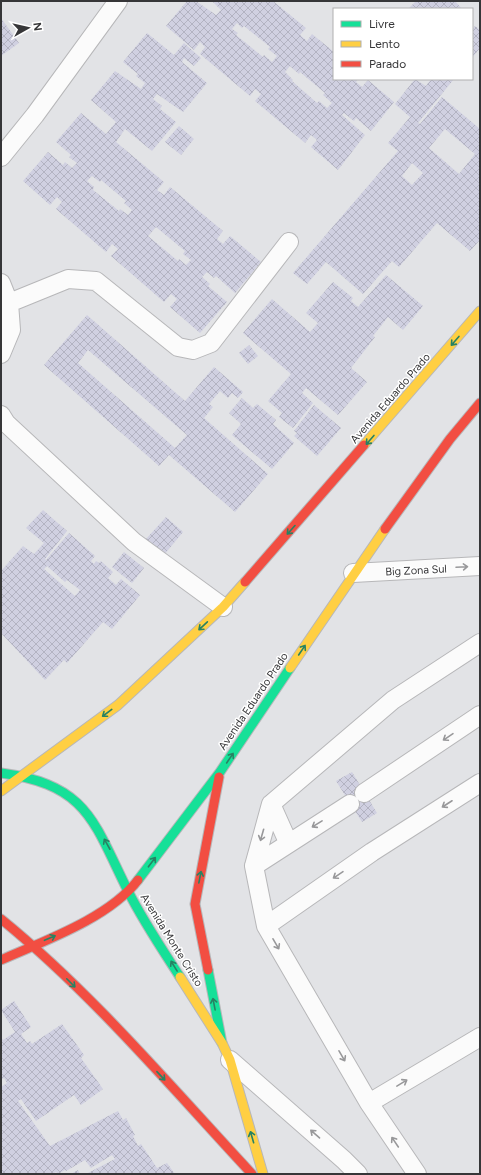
<svg xmlns="http://www.w3.org/2000/svg" width="481" height="1175" font-family="Figtree,sans-serif">
<style>
.building{fill:url(#building-cross-hatch);fill-rule:evenodd}
.lines{fill:none;stroke-linecap:round;stroke-linejoin:round}
.lane-casing{stroke:#b7b7b9;stroke-width:20}
.fast-casing{stroke:#b7b7b9;stroke-width:11}
.slow-casing{stroke:#b7b7b9;stroke-width:11}
.jam-casing{stroke:#b7b7b9;stroke-width:11}
.lane{stroke:#fbfbfb;stroke-width:18}
.fast{stroke:#16e098;stroke-width:9}
.slow{stroke:#ffcf43;stroke-width:9}
.jam{stroke:#f24e42;stroke-width:9}
.oneway{stroke:#288263}
.oneway2{stroke:#98989a}
.labels{text-anchor:middle;stroke-width:3;stroke-linejoin:round;paint-order:stroke}
.street-label{font-size:11px;fill:#363638;stroke:#fff}
</style>
<defs>
<pattern id="building-cross-hatch" width="8" height="8" patternUnits="userSpaceOnUse"><rect width="8" height="8" fill="#d0d0e1"/><path d="M0 0l8 8M0 8l8-8" fill="none" stroke="#b3b3c2"/></pattern>
</defs>
<rect width="100%" height="100%" fill="#e2e3e6"/>
<!-- building -->
<path class="building" d="M187,1H196L216,15L221,10L212,1H273L306,28L300,35L307,41L312,34L334,52V79H358L356,82L362,87L368,80L394,102L371,131L356,118L354,121L344,113L342,115L365,135L338,170L311,147L317,140L311,135L305,143L255,101L261,94L255,89L250,96L200,54L205,47L200,42L194,50L166,26ZM237,23L242,28L244,26L270,47L268,49L277,56L272,62L264,55L263,57L236,35L238,33L232,29ZM290,66L299,74L300,72L325,93L323,95L332,103L327,108L319,101L317,103L292,81L293,80L285,72Z
M416,1H455L462,9H410L409,8Z
M1,18L19,43L1,56Z
M475,26L480,30V48L472,58V30Z
M147,33L174,55L184,43L201,58L194,66L184,58L182,62L207,83L183,112L157,94L153,99L162,106L160,109L176,122L152,151L125,129L116,142L164,182L157,190L164,195L170,187L223,231L217,239L223,244L230,236L261,262L235,293L216,276L214,278L207,272L202,277L210,284L208,286L227,302L200,333L170,307L177,299L171,294L164,302L111,256L118,249L112,244L106,252L56,209L62,202L57,197L50,205L23,181L48,152L63,165L65,162L72,168L77,163L69,157L71,155L56,142L81,113L106,134L116,122L91,100L115,71L141,89L145,83L136,76L138,74L123,62ZM92,176L100,182L101,180L126,201L124,203L132,210L128,215L120,209L119,211L93,190L94,187L87,181ZM156,227L185,251L183,254L191,260L186,265L179,259L178,261L148,236Z
M415,79L426,86L431,79H454L418,123L420,124L442,97L480,129V240L470,251L437,223L399,267L392,261L363,294L326,262L307,284L293,273L398,151L388,143L410,117L395,104ZM445,129L475,154L459,174L429,148ZM412,163L423,173L412,185L402,176Z
M179,126L194,139L181,155L165,142Z
M386,275L423,306L403,330L388,317L373,336L375,337L351,368L367,382L338,415L306,388L302,393L313,403L293,428L279,417L282,413L268,401L291,374L243,333L272,299L310,332L318,323L306,313L333,282L353,298L351,301L358,307Z
M87,315L185,401L214,367L243,392L238,398L232,393L228,398L220,391L209,404L213,407L204,418L268,474L235,512L169,455L159,466L44,365ZM88,350L187,435L175,448L78,363Z
M249,345L258,356L248,364L239,353Z
M242,398L253,408L257,404L276,420L273,424L294,443L272,469L232,435L241,424L229,413Z
M314,405L341,428L317,456L294,436L297,433L294,431Z
M43,510L67,531L45,559L46,560L69,533L95,556L91,561L94,564L96,561L99,563L101,561L113,572L108,578L116,585L121,579L140,595L112,629L103,622L67,663L64,660L45,680L1,633V571L23,546L34,554L44,543L26,528ZM47,566L65,582L67,580L80,590L75,596L44,569Z
M166,517L183,532L164,555L146,539Z
M124,552L144,568L132,583L112,567Z
M352,772L377,813L362,822L336,781Z
M14,1001L31,1027L21,1034L27,1043L30,1041L32,1044L62,1024L84,1055L81,1058L103,1089L81,1105L74,1095L36,1121L21,1099L18,1101L50,1146L118,1111L123,1120L126,1118L135,1135L133,1136L138,1146L141,1144L157,1168L167,1163L175,1174H86L115,1159L112,1155L91,1168L85,1160L66,1171L65,1170L58,1174L56,1172L52,1174H1V1087L7,1083L4,1078L1,1080V1037L3,1040L15,1032L1,1010Z
M78,1170L80,1174H71Z"/>
<g class="lines">
<!-- lane casing -->
<g class="lane-casing">
<path id="lane" d="M1,157L35,115L118,1
M1,283L9,303L11,330L1,354
M9,303L68,279L96,281L178,347L193,350L211,343L289,242
M1,415L6,423L134,542L223,607
M353,573L480,566
M364,793L480,715
M271,804L288,842
M350,804L254,866L266,926L369,1103L417,1174
M254,866L271,804L393,700L480,643
M266,926L372,852L480,783
M230,1060L344,1160L358,1174
M369,1103L480,1037"/>
</g>
<!-- fast casing -->
<g class="fast-casing">
<path id="fast" d="M1,773C88,785 93,821 128,891C143,921 162,949 180,977
M138,880L220,772L290,668
M208,970L222,1043"/>
</g>
<!-- slow casing -->
<g class="slow-casing">
<path id="slow" d="M364,445L480,311
M290,668L385,529
M1,791L118,705L223,607L245,582
M180,977L222,1043L230,1060L263,1174"/>
</g>
<!-- jam casing -->
<g class="jam-casing">
<path id="jam" d="M385,529L450,439L480,403
M245,582L364,445
M1,919C92,993 172,1088 252,1174
M1,960C44,941 109,918 138,880
M208,970L195,904L219,777"/>
</g>
<!-- lane -->
<use href="#lane" class="lane"/>
<!-- fast -->
<use href="#fast" class="fast"/>
<!-- slow -->
<use href="#slow" class="slow"/>
<!-- jam -->
<use href="#jam" class="jam"/>
</g>
<!-- one-way arrows -->
<defs><path id="oneway-shaft" d="M-6 0H5M1.5-3L5.5 0L1.5 3" fill="none" stroke-width="1.6" stroke-linecap="round" stroke-linejoin="round"/></defs>
<g class="oneway">
<use href="#oneway-shaft" transform="translate(455 341) rotate(131)"/>
<use href="#oneway-shaft" transform="translate(370 440) rotate(131)"/>
<use href="#oneway-shaft" transform="translate(291 530) rotate(132)"/>
<use href="#oneway-shaft" transform="translate(203 626) rotate(137)"/>
<use href="#oneway-shaft" transform="translate(302 650) rotate(-56)"/>
<use href="#oneway-shaft" transform="translate(107 713) rotate(143)"/>
<use href="#oneway-shaft" transform="translate(230 758) rotate(-56)"/>
<use href="#oneway-shaft" transform="translate(107 844) rotate(-119)"/>
<use href="#oneway-shaft" transform="translate(152 862) rotate(-53)"/>
<use href="#oneway-shaft" transform="translate(200 877) rotate(-79)"/>
<use href="#oneway-shaft" transform="translate(50 938) rotate(-23)"/>
<use href="#oneway-shaft" transform="translate(174 966) rotate(-122)"/>
<use href="#oneway-shaft" transform="translate(71 983) rotate(45)"/>
<use href="#oneway-shaft" transform="translate(214 1004) rotate(-101)"/>
<use href="#oneway-shaft" transform="translate(161 1076) rotate(47)"/>
<use href="#oneway-shaft" transform="translate(252 1137) rotate(-106)"/>
</g>
<g class="oneway2">
<use href="#oneway-shaft" transform="translate(462 567) rotate(-3)"/>
<use href="#oneway-shaft" transform="translate(448 737) rotate(146)"/>
<use href="#oneway-shaft" transform="translate(447 804) rotate(147)"/>
<use href="#oneway-shaft" transform="translate(317 824) rotate(148)"/>
<use href="#oneway-shaft" transform="translate(262 835) rotate(106)"/>
<use href="#oneway-shaft" transform="translate(338 875) rotate(146)"/>
<use href="#oneway-shaft" transform="translate(276 944) rotate(60)"/>
<use href="#oneway-shaft" transform="translate(342 1056) rotate(60)"/>
<use href="#oneway-shaft" transform="translate(402 1083) rotate(-31)"/>
<use href="#oneway-shaft" transform="translate(315 1134) rotate(-139)"/>
<use href="#oneway-shaft" transform="translate(395 1142) rotate(-124)"/>
</g>
<g class="labels">
<!-- street labels -->
<g class="street-label">
<text transform="translate(390 398) rotate(-49)" y="4">Avenida Eduardo Prado</text>
<text transform="translate(416 570) rotate(-3)" y="4">Big Zona Sul</text>
<text transform="translate(253 701) rotate(-56)" y="4">Avenida Eduardo Prado</text>
<text transform="translate(172 940) rotate(58)" y="4">Avenida Monte Cristo</text>
</g>
</g>
<!-- border -->
<rect width="481" height="1175" fill="none" stroke="#363638" stroke-width="4"/>
<!-- legend -->
<rect x="333" y="8" width="140" height="72" fill="#ffffff" stroke="#afafaf"/>
<rect x="341" y="21" width="20" height="6" fill="#16e098" stroke="#afafaf"/>
<text x="369" y="28" font-size="12" fill="#363638">Livre</text>
<rect x="341" y="41" width="20" height="6" fill="#ffcf43" stroke="#afafaf"/>
<text x="369" y="48" font-size="12" fill="#363638">Lento</text>
<rect x="341" y="61" width="20" height="6" fill="#f24e42" stroke="#afafaf"/>
<text x="369" y="68" font-size="12" fill="#363638">Parado</text>
<!-- north arrow -->
<g transform="translate(28 28) rotate(82)" stroke="#ffffff" stroke-width="3" paint-order="stroke">
<path d="M0-3L7 15L0 10L-7 15Z" fill="#363638"/>
<text y="-6" font-size="11" font-weight="bold" text-anchor="middle" fill="#363638">N</text>
</g>
</svg>
